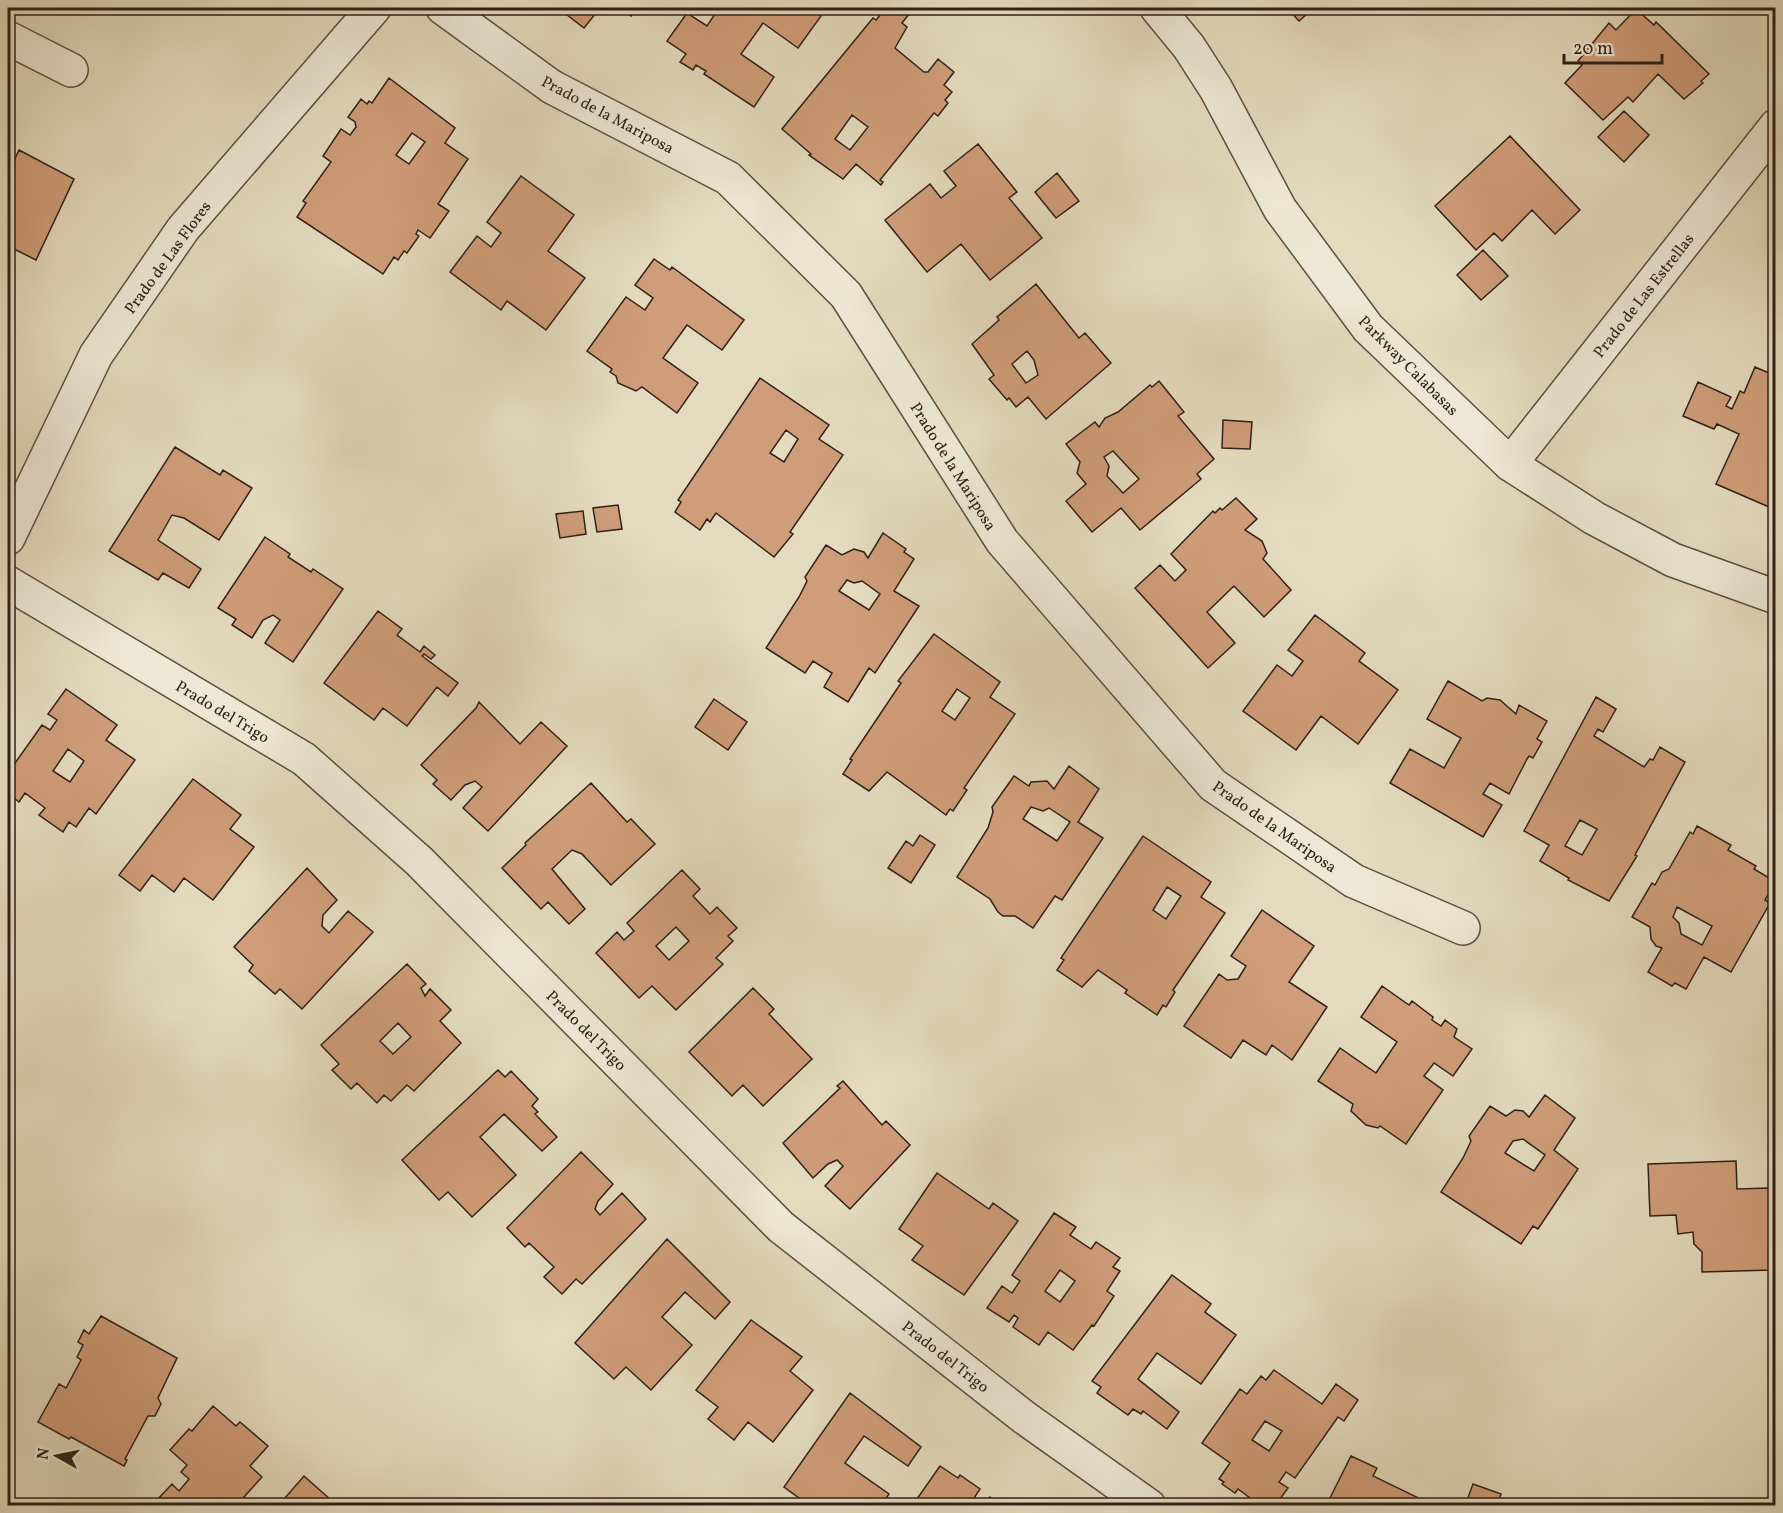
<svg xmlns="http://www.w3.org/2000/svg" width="1783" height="1513" font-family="Vollkorn,serif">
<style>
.building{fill:#cf9d79;stroke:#2f2018;stroke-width:1.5;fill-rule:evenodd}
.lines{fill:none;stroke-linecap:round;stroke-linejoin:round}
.minor-casing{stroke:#5c4f42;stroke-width:36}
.tertiary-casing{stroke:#5c4f42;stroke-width:36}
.minor{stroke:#ede8d5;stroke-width:33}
.tertiary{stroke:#ede8d5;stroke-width:33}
.labels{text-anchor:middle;stroke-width:6;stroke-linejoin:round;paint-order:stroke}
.street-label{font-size:16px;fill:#2f2018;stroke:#ede8d5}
</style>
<rect width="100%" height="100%" fill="#e4dbbe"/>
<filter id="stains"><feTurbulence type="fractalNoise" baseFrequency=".00333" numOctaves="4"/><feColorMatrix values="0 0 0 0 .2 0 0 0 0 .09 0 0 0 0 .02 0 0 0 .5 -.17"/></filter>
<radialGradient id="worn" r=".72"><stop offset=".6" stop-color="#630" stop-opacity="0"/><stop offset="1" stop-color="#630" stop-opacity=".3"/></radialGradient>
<!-- building -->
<path class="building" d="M558,8H600L584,28Z
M620,8H638L631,16Z
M705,8H811L821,16L798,48L763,23L741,54L774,77L754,107L704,74L706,71L696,65L693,70L680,62L686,54L667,41L687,13L707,26L715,14Z
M895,8H903L910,13L902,23L907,27L895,48L924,72H928L938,59L954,72L944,85L952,92L945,100L948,103L938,116L934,113L880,180L883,182L881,185L856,164L843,179L809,155L811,154L782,129L873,18L876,20L885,9L890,13ZM852,115L868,127L850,150L835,139Z
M1287,8H1314L1299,21Z
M1636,9L1654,25L1656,22L1709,74L1701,81L1703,83L1684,99L1658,74L1633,102L1628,97L1603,120L1565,83L1582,65L1578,61L1609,23L1616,30Z
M389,78L455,128L445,143L468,159L438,204L449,211L430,238L418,230L416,234L419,236L407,253L404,251L398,260L394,257L383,274L297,217L306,203L303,201L331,162L323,156L341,129L350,135L356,127L355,122L348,117L361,99L367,104L369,101L372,103ZM412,133L425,142L409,164L396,155Z
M1624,111L1649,135L1624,162L1598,137Z
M1510,136L1580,210L1555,234L1532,210L1502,241L1494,233L1476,250L1435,206Z
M978,144L1017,192L1009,198L1042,238L990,280L961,244L927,272L885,220L930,184L941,198L956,186L944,171Z
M19,150L74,179L36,260L10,247L12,241L8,239V166L11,167Z
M1057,173L1079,201L1056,218L1035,192Z
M521,176L574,215L548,251L585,278L546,330L507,301L501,310L450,272L477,236L491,247L501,233L487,222Z
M1483,250L1508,276L1481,300L1457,275Z
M654,259L670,270L672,267L744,320L722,350L687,325L663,358L698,383L677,413L642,387L636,391L618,383L616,376L610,372L612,369L587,351L626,297L645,310L653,298L635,285Z
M1036,284L1079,338L1085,333L1111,363L1046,419L1028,397L1016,407L1009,398L1007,400L989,379L994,375L972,344L999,320L997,317ZM1027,351L1034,360L1038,375L1026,383L1012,364Z
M1755,367L1776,376V493L1769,507L1716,484L1739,434L1717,424L1714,429L1683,416L1698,382L1731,397L1726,406L1732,409L1740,391L1744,393Z
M760,378L829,425L819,439L843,455L790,532L793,534L774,557L716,513L710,522L707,519L700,530L675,512L681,502L678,500ZM786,430L798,439L784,462L770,453Z
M1159,381L1184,412L1178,416L1214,459L1197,474L1201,479L1140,530L1121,508L1092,532L1066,501L1086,484L1077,473L1080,462L1066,444L1095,422L1099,427L1105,418L1118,412L1150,385L1152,387ZM1113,451L1139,479L1123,493L1107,476L1109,466L1104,457Z
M1223,420L1252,422L1250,449L1222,448Z
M175,447L220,475L223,470L252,488L219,540L184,518L172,515L158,540L201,569L189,588L163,573L158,580L109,551Z
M1236,498L1257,519L1245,530L1262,541L1267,553L1263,559L1291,590L1264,617L1234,586L1207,612L1235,643L1208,668L1135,588L1160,565L1175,581L1186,570L1171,554L1213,511L1215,513L1220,508L1222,510Z
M618,505L622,529L597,532L593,508Z
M583,511L586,534L560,538L556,514Z
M883,533L906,549L904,552L914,559L894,591L919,606L875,673L869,668L848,702L824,687L832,673L813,661L805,673L766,648L799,597L807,581L805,577L826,545L842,555L854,549L864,552L868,558ZM847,580L854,583L862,581L880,594L869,610L839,591Z
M265,537L290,554L288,557L311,572L313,569L343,589L293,662L265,643L280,620L273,615L263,620L252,638L232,625L236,619L218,608Z
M378,611L402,629L397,635L420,652L424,646L435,655L431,659L424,654L422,656L458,683L448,696L437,687L407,726L383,708L374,720L324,683Z
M1315,615L1365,653L1359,661L1398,690L1358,744L1321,716L1296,750L1243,711L1277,665L1292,676L1303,661L1288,650Z
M934,634L1000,682L990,697L1015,714L964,788L967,790L953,811L950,809L946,815L887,772L869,791L843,774L852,760L850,759L901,683L898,681ZM957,689L970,698L955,720L942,711Z
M1448,681L1482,701L1487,698L1500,700L1516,714L1519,705L1547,721L1537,739L1542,742L1533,758L1529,756L1527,759L1509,794L1490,783L1483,794L1502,805L1483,837L1390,783L1410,749L1444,768L1461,738L1427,719Z
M66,689L117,725L106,740L135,760L96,814L89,808L76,827L69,822L63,832L39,815L45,808L25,793L19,802L8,793V773L42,725L50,730L57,720L48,714ZM68,749L84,761L70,782L53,771Z
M1596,697L1616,709L1603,732L1598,729L1594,736L1644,767L1650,759L1653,760L1660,747L1685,762L1635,855L1637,856L1609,901L1568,880L1569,878L1540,861L1549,845L1524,831ZM1580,820L1597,829L1582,855L1565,846Z
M714,699L747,722L728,750L695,727Z
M479,702L520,744L541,722L567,746L488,831L463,808L482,787L475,781L465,785L451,800L433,784L437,780L421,765L476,708Z
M1069,766L1099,789L1078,822L1103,838L1062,900L1055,896L1033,928L1015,916H1003L998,912L990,899L957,877L988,828L993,812L992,807L1014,776L1029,786L1031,782L1047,781L1054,789ZM1031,807L1043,811L1049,808L1070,822L1057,841L1023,819Z
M193,779L241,815L230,829L254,847L213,900L184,878L174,892L152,875L140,891L119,875Z
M591,783L627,822L631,819L655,844L611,885L582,854L572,850L552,869L585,909L569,924L548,902L541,909L502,868L526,845L525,843Z
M1697,826L1731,845L1728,850L1756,866L1754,869L1776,882L1765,900L1770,903L1731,972L1704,957L1686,989L1675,983L1672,986L1648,972L1662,948L1656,946L1651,939L1650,927L1632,917L1652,883L1655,885L1662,872L1669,869L1690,832L1693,834ZM1677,907L1712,926L1702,945L1681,934L1679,923L1673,917Z
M920,835L935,845L911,883L888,868L906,841L913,846Z
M1143,836L1211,882L1201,897L1225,913L1173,990L1175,992L1166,1007L1163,1005L1157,1015L1125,993L1127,990L1098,970L1082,987L1057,970L1064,960L1061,958ZM1167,887L1181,896L1166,919L1153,910Z
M307,868L337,900L323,915L322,926L329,933L348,911L373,932L302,1009L280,989L275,994L249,971L253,965L234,947Z
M682,870L700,889L693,896L710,914L717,907L737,928L728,936L733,941L716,958L723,964L676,1010L652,986L639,998L596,953L617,932L624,940L634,931L627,923ZM676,927L689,941L669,960L656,946Z
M1262,910L1314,946L1289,982L1327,1007L1292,1060L1272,1045L1266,1055L1243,1040L1231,1058L1184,1026L1219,974L1227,980L1238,979L1246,966L1231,956Z
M407,964L426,984L421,988L425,996L430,989L451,1010L440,1021L461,1043L414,1091L407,1085L391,1101L384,1095L377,1103L357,1083L351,1089L332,1070L339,1064L321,1045ZM398,1023L411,1037L393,1054L380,1041Z
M1382,986L1409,1005L1412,1001L1433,1017L1432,1020L1441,1026L1445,1020L1457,1029L1454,1037L1472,1049L1453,1076L1434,1063L1424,1076L1443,1090L1406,1144L1380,1126L1378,1128L1366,1125L1351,1111L1353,1104L1318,1081L1340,1048L1376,1073L1397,1042L1361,1017Z
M753,988L774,1009L769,1014L812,1059L763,1106L743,1085L732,1096L689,1052Z
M498,1070L505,1077L511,1071L538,1099L532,1106L538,1112L535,1114L557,1137L542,1151L504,1114L480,1137L516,1175L472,1217L448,1192L439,1200L402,1160Z
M843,1081L882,1125L886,1121L910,1145L850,1209L825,1186L843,1166L837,1160L828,1164L813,1178L783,1143L840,1088L837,1086Z
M1545,1095L1575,1118L1554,1150L1578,1169L1538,1229L1533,1226L1521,1244L1441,1192L1463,1158L1471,1141L1469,1136L1490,1106L1506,1116L1515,1110L1523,1111L1529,1117ZM1523,1139L1545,1155L1534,1171L1505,1153L1513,1141Z
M581,1152L613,1184L598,1201L595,1209L600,1215L622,1193L646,1219L582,1284L576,1279L562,1294L544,1277L554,1267L529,1243L525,1247L507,1228Z
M1736,1161L1737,1189L1769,1188L1772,1270L1702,1272V1252L1694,1244L1693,1232L1678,1234L1676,1215L1650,1216L1648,1164Z
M937,1173L989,1209L993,1203L1018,1221L964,1295L912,1260L923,1246L899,1229Z
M1054,1213L1076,1227L1070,1235L1091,1249L1096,1242L1120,1258L1113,1267L1120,1271L1107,1291L1114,1296L1094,1326L1092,1325L1073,1350L1048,1332L1039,1345L1013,1327L1018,1318L1014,1315L1009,1322L987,1308L1002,1286L1012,1293L1020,1281L1012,1275ZM1060,1270L1075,1281L1060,1302L1045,1291Z
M667,1239L730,1302L715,1319L685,1292L662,1317L692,1345L651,1390L626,1367L614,1379L575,1343Z
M1172,1275L1211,1304L1205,1312L1236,1335L1201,1384L1157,1353L1138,1379L1179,1412L1167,1429L1143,1411L1141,1414L1133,1409L1128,1415L1097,1393L1101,1387L1092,1381Z
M101,1316L177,1358L158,1398L161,1404L155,1416H148L125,1459L127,1460L124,1466L71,1437L69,1439L38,1422L59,1384L66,1388L81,1360L77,1357L83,1345L78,1342L84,1330L89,1334Z
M751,1320L802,1357L790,1371L813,1390L773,1442L748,1422L734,1440L708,1419L718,1407L696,1390Z
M1274,1370L1322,1404L1336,1384L1358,1400L1344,1421L1338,1417L1295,1478L1286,1472L1279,1482L1288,1488L1275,1506H1261L1238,1489L1235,1493L1222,1484L1224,1482L1219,1479L1230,1463L1202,1443L1240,1389L1247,1394L1261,1376L1266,1380ZM1265,1421L1282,1431L1269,1451L1252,1440Z
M850,1393L921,1447L908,1466L864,1436L845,1463L889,1494L881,1506H810L784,1487Z
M213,1406L236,1426L240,1422L268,1446L250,1466L262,1477L244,1497L249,1501L245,1506H161L156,1501L172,1484L179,1491L189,1479L181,1472L187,1465L170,1450L189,1429L192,1431Z
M1351,1456L1377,1468L1373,1476L1431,1504L1430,1506H1326Z
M940,1466L958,1478L960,1475L980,1489L969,1506H912Z
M304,1476L332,1501L327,1506H278Z
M1473,1484L1501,1494L1497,1506H1465Z
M990,1497L1002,1506H984Z"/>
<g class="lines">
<!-- minor casing -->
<g class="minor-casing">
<path id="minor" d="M443,8L552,87L728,178L846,295L1002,541L1213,785L1354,881L1463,928
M8,38L71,70
M1510,464L1776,126
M8,583L304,759L419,861L781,1227L1025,1418L1149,1506"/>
</g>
<!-- tertiary casing -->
<g class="tertiary-casing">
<path id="tertiary" d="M1157,8L1189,47L1216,89L1280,209L1368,328L1510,464L1594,518L1673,560L1776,597
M8,538L96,355L183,229L374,8"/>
</g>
<!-- minor -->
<use href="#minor" class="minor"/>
<!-- tertiary -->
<use href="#tertiary" class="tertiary"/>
</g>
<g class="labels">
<!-- street labels -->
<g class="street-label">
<text transform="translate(608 114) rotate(28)" y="6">Prado de la Mariposa</text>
<text transform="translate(167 257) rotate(-54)" y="6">Prado de Las Flores</text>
<text transform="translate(1643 295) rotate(-52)" y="6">Prado de Las Estrellas</text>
<text transform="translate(1409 365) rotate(45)" y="6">Parkway Calabasas</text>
<text transform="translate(954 466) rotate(58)" y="6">Prado de la Mariposa</text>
<text transform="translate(223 711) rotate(31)" y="6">Prado del Trigo</text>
<text transform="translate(1275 826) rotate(35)" y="6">Prado de la Mariposa</text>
<text transform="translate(587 1030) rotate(45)" y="6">Prado del Trigo</text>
<text transform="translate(946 1356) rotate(38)" y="6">Prado del Trigo</text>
</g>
</g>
<!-- margin -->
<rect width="1783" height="1513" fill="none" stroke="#e4dbbe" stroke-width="30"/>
<rect x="9" y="9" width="1765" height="1495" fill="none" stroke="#2f2018" stroke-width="3"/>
<rect x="15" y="15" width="1753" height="1483" fill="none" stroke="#2f2018" stroke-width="1.5"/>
<!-- north arrow -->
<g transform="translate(57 1456) rotate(279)" stroke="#ede8d5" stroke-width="4.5" paint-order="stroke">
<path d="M0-4.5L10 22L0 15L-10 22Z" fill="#2f2018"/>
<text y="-9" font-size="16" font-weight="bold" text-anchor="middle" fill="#2f2018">N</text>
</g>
<!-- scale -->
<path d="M1564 54v9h98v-9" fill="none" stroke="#2f2018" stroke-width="3"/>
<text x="1573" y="54" font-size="18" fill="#2f2018" stroke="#ede8d5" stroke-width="4.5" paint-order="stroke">20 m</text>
<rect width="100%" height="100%" filter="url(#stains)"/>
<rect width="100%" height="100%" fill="url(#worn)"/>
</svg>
